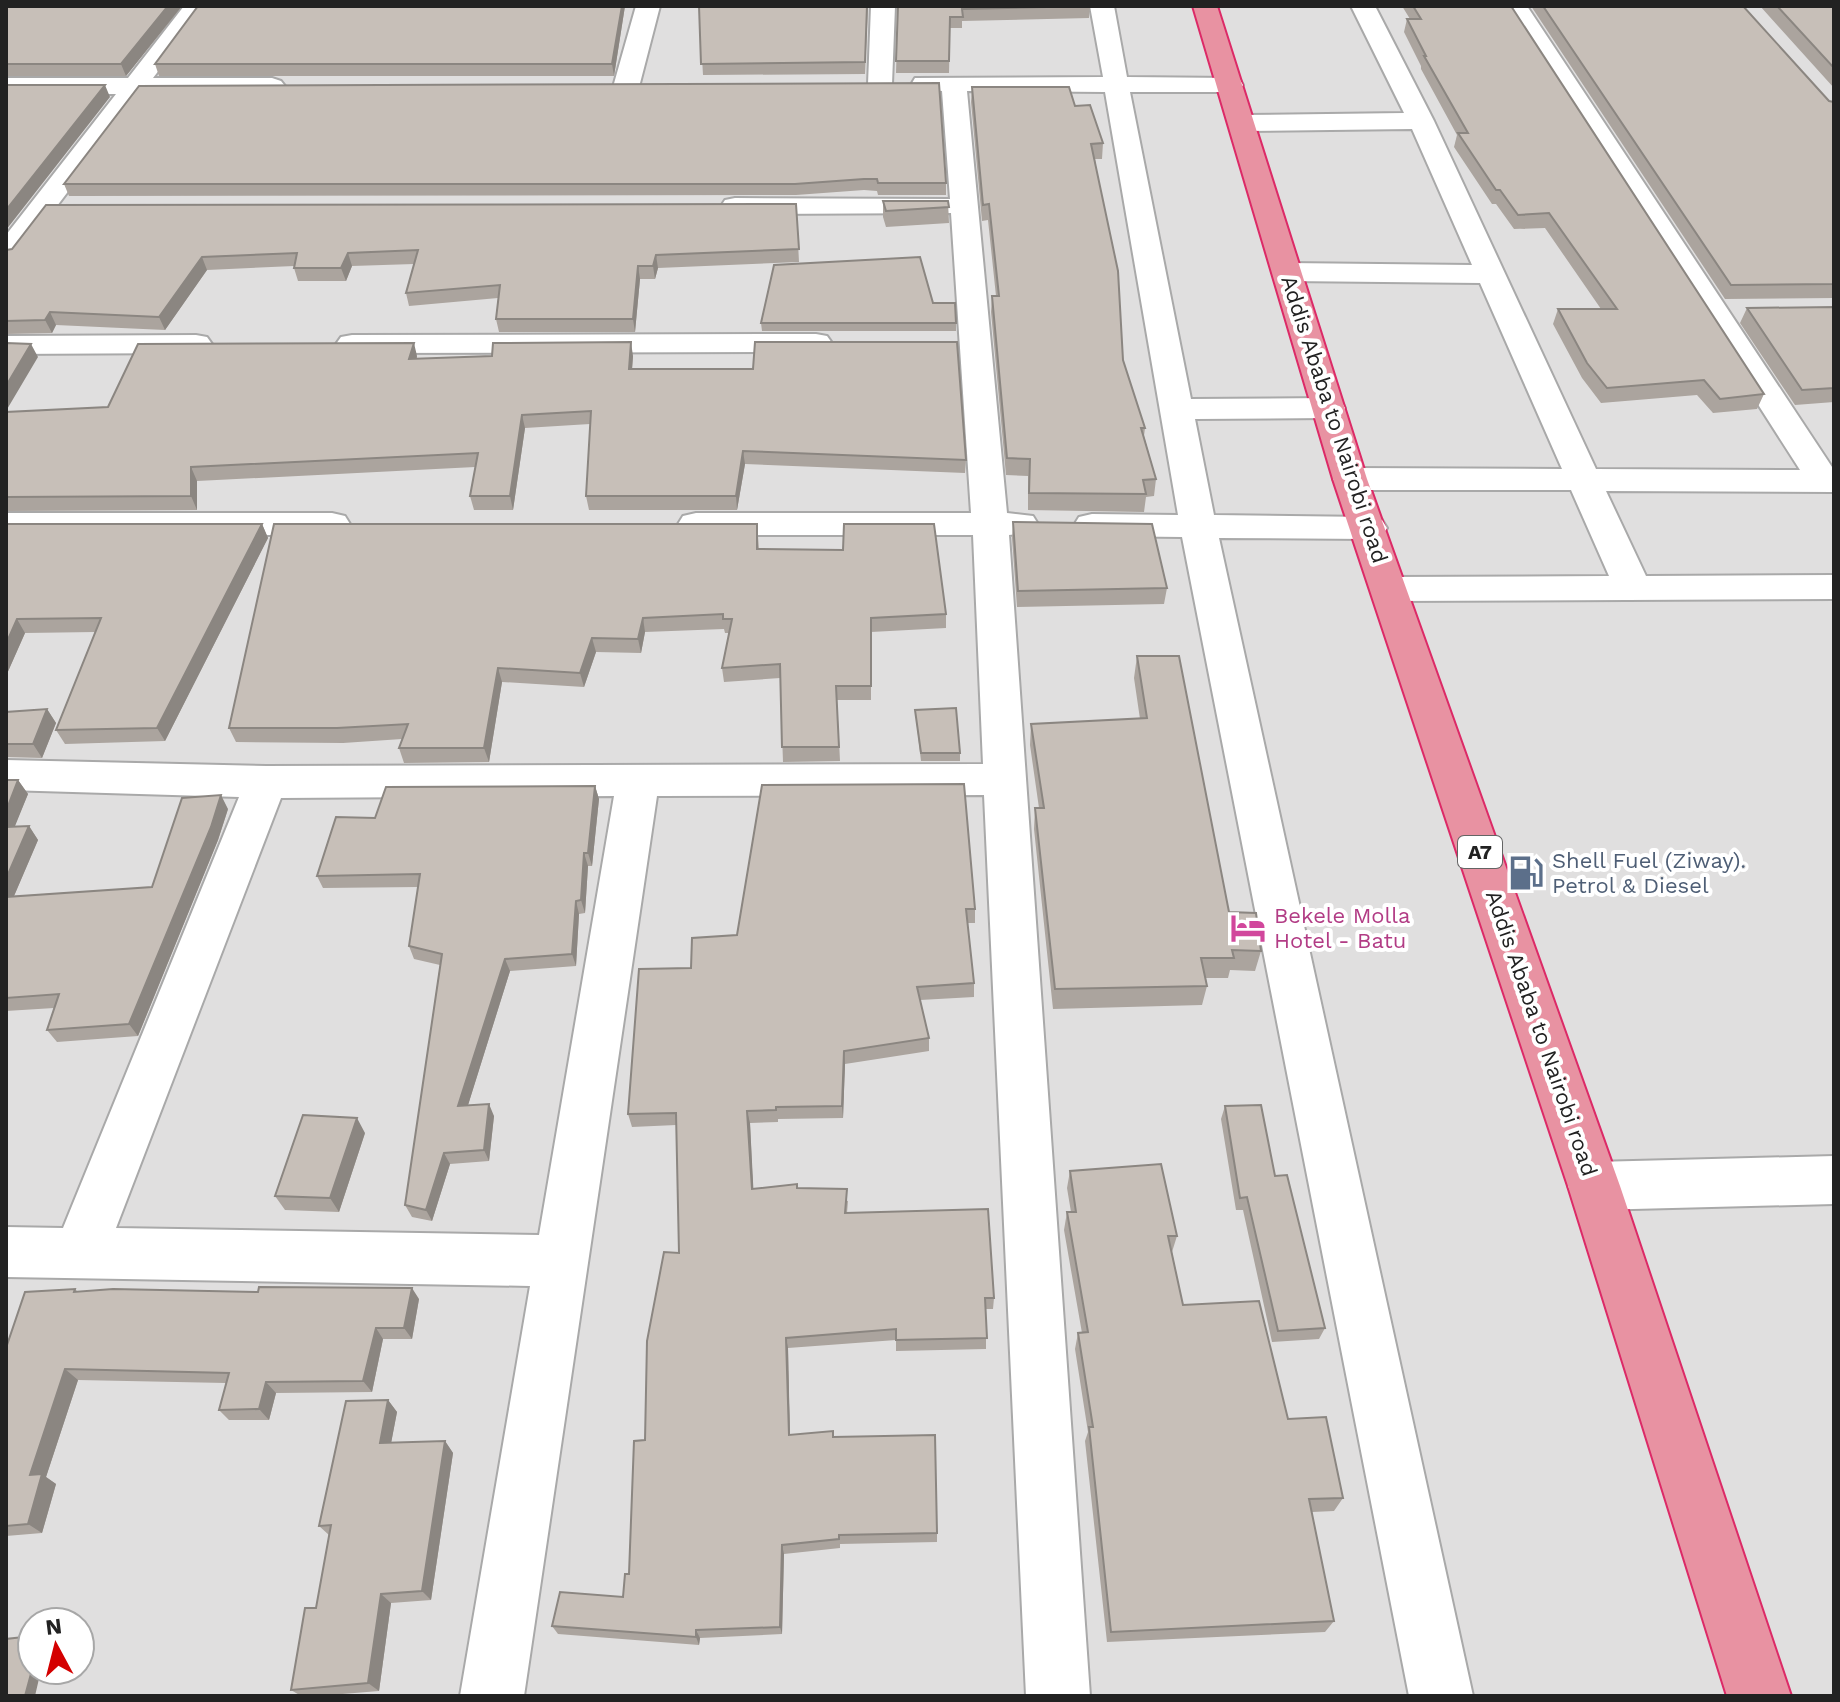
<svg xmlns="http://www.w3.org/2000/svg" width="1840" height="1702" font-family="'Work Sans',sans-serif">
<style>
.residential{fill:#e0dfdf;fill-rule:evenodd}
.lines{fill:none;stroke-linecap:round;stroke-linejoin:round}
.minor-casing{stroke:#a9a9a9;stroke-width:4}
.highway-casing{stroke:#dc2a67;stroke-width:4}
.minor{fill:#fff;fill-rule:evenodd}
.highway{fill:#e892a2;fill-rule:evenodd}
.wall{fill:#aba49e}
.shaded-wall{fill:#8b8681}
.building{fill:#c7bfb8;stroke:#8b8681;stroke-width:2}
.labels{text-anchor:middle;stroke-width:8;stroke-linejoin:round;paint-order:stroke}
.shield{fill:#fff;stroke:#646464;stroke-width:2}
.shield-label{font-size:20px;font-weight:bold;fill:#222}
.street-label{font-size:22px;fill:#222;stroke:#fff}
.service-label{font-size:22px;fill:#4e5e75;stroke:#fff;text-anchor:start}
.hotel-label{font-size:22px;fill:#b23c85;stroke:#fff;text-anchor:start}
</style>
<rect width="100%" height="100%" fill="#f2efe9"/>
<!-- residential -->
<path class="residential" d="M6,6H1834V1696H6ZM32,1622H80V1670H32Z"/>
<g class="lines">
<!-- minor casing -->
<g class="minor-casing">
<path id="minor" d="M184,6H208L153,78H272L281,81L285,86L281,91L142,94L16,260L6,263V235L116,94H6V78H128Z
M636,6H660L639,87L635,92H617L613,87Z
M871,6H895L892,84L889,89H871L868,84Z
M1090,6H1114L1127,77L1231,78L1240,80L1243,85L1240,90L1231,92H1130L1191,399L1329,398L1341,401L1345,408L1341,415L1329,418L1195,419L1214,515L1369,517L1382,520L1387,528L1382,536L1369,539L1219,538L1473,1696H1409L1182,537L1092,536L1079,533L1074,525L1079,517L1092,514L1178,515L1105,92L967,91L1007,513L1033,516L1038,524L1033,532L1009,535L1090,1696H1026L984,795L657,796L524,1696H460L530,1286L6,1277V1227L63,1228L239,797L6,790V760L266,766L983,764L973,535H696L683,532L678,524L683,516L696,513H971L951,213L735,214L725,212L721,206L725,200L735,198L950,199L942,91L915,88L912,83L915,78L1103,77ZM614,796L539,1235L116,1228L281,798Z
M1351,6H1375L1434,121L1596,469L1800,470L1503,6H1527L1834,470V492L1606,491L1646,576L1834,575V599L1390,601L1377,598L1371,589L1377,580L1390,577L1609,576L1571,490H1350L1338,486L1333,479L1338,472L1350,468L1562,469L1480,283L1287,281L1277,278L1272,272L1277,266L1287,263L1472,265L1412,129L1242,131L1233,128L1229,123L1233,118L1242,115L1404,113Z
M816,334L827,336L832,343L827,350L816,352L352,353L341,351L336,344L341,337L352,335Z
M196,335L207,337L212,344L207,351L196,353L6,354V336Z
M6,513H332L345,516L350,524L345,532L332,535H6Z
M1834,1156V1204L1594,1210L1576,1203L1568,1186L1576,1169L1594,1162Z"/>
</g>
<!-- highway casing -->
<g class="highway-casing">
<path id="highway" d="M1193,6H1217L1367,479L1620,1186L1791,1696H1727L1568,1186L1333,479Z"/>
</g>
<!-- minor -->
<use href="#minor" class="minor"/>
<!-- highway -->
<use href="#highway" class="highway"/>
</g>
<!-- wall -->
<path class="wall" d="M6,6H182L126,76H6Z
M625,6L614,76H159L155,64Z
M699,6H868L865,74L703,75Z
M898,6H1090L1089,18L962,21V28H950L949,73H896Z
M1402,6H1511L1764,394L1757,409L1713,413L1697,395L1601,403L1582,378L1553,324L1558,309H1601L1545,228L1514,229L1496,204H1492L1454,147L1457,135L1421,69V66L1404,32L1407,19H1410Z
M1531,6H1743L1829,101L1834,102V298L1725,299Z
M1760,6H1834V88Z
M139,86L946,183V195H878L877,191L864,190L796,195L69,196L64,184Z
M972,87L1075,106L1103,143L1102,159H1095L1123,360L1145,428L1144,436L1156,479L1154,496L1146,497L1144,512L1028,510V476L1006,475L991,312L992,296H996L988,220L982,221L971,102Z
M883,201H948L949,223L886,227L883,217Z
M796,204L799,262L658,268L655,279H640L635,332H499L496,319L498,298L409,306L406,293L414,264L352,266L346,281H298L294,268V266L207,270L165,330L56,325L52,333L6,334V250Z
M933,303L956,323V331H762L761,323Z
M1834,307V402L1795,405L1740,323L1747,308Z
M417,356V359L633,356L632,369L966,460L965,473L745,464L737,510H589L586,496L590,424L525,428L513,510H474L470,496L475,467L197,481V510L6,511V412L108,407Z
M1013,522L1167,588L1164,604L1017,607L1012,538Z
M6,524H262L268,538L165,741L65,744L56,730L95,632L25,633L6,676Z
M757,524L759,549L946,614V628L871,632V700H837L840,761L783,762L780,678L724,682L722,668L729,633H725L724,629L645,632L641,653L596,652L584,687L502,682L489,762L404,763L399,748L402,739L343,743L236,742L229,728Z
M1137,656L1229,912L1261,951L1255,971L1230,970L1228,978H1206L1207,986L1202,1005L1053,1009L1034,829L1035,808H1039L1030,745L1031,724L1140,719L1134,678Z
M47,709L56,723L42,758L6,757V712Z
M915,710L960,753V761H921Z
M6,780H18L28,794L14,827L29,826L38,840L14,896L152,887L228,809L218,840L138,1036L57,1042L47,1030L54,1008L6,1011Z
M595,786L599,799L592,866H588L585,913L579,914L576,966L510,971L468,1105L494,1116L489,1161L450,1164L432,1221L412,1217L405,1205L440,965L414,959L409,946L418,887L323,888L317,876L375,818Z
M975,909V923H967L974,983V997L920,1000L929,1038V1051L845,1064L843,1118L778,1119V1122L750,1123L753,1189L797,1188L848,1201L847,1213L994,1298L993,1309H986V1349L896,1351V1340L788,1348L790,1435L834,1437L937,1533V1542L840,1544V1548L784,1554L782,1634L700,1638L699,1645L558,1634L552,1626L623,1597L629,1574L645,1440L679,1253L676,1125L632,1127L628,1114L691,968L737,935Z
M1225,1106L1275,1176L1325,1328L1319,1339L1272,1342L1243,1210H1236L1221,1119Z
M365,1133L339,1212L285,1210L275,1196Z
M1070,1171L1177,1236L1172,1252L1183,1305L1288,1419L1343,1498L1334,1511L1312,1512L1334,1621L1325,1632L1107,1642L1085,1441L1088,1432L1075,1349L1078,1333H1082L1064,1230L1067,1212H1071L1067,1188Z
M75,1289L78,1292L419,1299L412,1339H383L372,1392L276,1393L269,1420H229L219,1410L226,1383L78,1380L46,1477L56,1484L42,1533L6,1536V1348Z
M388,1400L397,1412L391,1443L445,1441L453,1453L431,1600L391,1603L379,1691L318,1696H301L291,1690L316,1608L329,1535L319,1526Z"/>
<!-- shaded-wall -->
<path class="shaded-wall" d="M168,6H182L126,76L121,64Z
M622,6H625L614,76L612,64Z
M105,85L110,97L6,230V210Z
M348,253L352,266L346,281L341,268Z
M656,255L658,268L655,279L653,266Z
M202,257L207,270L165,330L159,317Z
M638,266L640,279L635,332L633,319Z
M50,312L56,325L52,333L45,320Z
M631,342L633,356L631,383L629,369Z
M414,343L417,356L413,373L409,359Z
M31,344L38,357L6,411V386Z
M522,415L525,428L513,510L510,496Z
M743,451L745,464L737,510L736,496Z
M191,467L197,481V510L191,496Z
M262,524L268,538L165,741L157,728Z
M643,618L645,632L641,653L638,639Z
M17,619L25,633L6,676V644Z
M592,638L596,652L584,687L580,673Z
M498,668L502,682L489,762L484,748Z
M47,709L56,723L42,758L33,744Z
M18,780L28,794L9,841L6,836V811Z
M595,786L599,799L592,866L588,853Z
M221,795L228,809L218,840L138,1036L129,1024Z
M29,826L38,840L8,910L6,908V879Z
M584,853L588,866L585,913L581,900Z
M576,901L579,914L576,966L572,954Z
M505,959L510,971L464,1118L458,1106Z
M844,1051L845,1064L843,1118L842,1106Z
M489,1104L494,1116L489,1161L484,1150Z
M747,1111L750,1123L754,1201L752,1189Z
M357,1118L365,1133L339,1212L330,1198Z
M444,1153L450,1164L432,1221L426,1210Z
M412,1288L419,1299L412,1339L404,1328Z
M376,1328L383,1339L372,1392L363,1381Z
M786,1338L788,1348L790,1445L789,1435Z
M65,1369L78,1380L46,1477L56,1484L42,1533L28,1524L30,1475Z
M266,1382L276,1393L269,1420L259,1409Z
M388,1400L397,1412L389,1454L380,1443Z
M445,1441L453,1453L431,1600L422,1591Z
M782,1545L784,1554L782,1634L780,1627Z
M381,1594L391,1603L379,1691L368,1683Z
M696,1630L700,1638L699,1645L696,1637Z
M32,1670H41L35,1696H25Z"/>
<!-- building -->
<path class="building" d="M6,6H168L121,64H6Z
M198,6H622L612,64H155Z
M699,6H867L865,62L701,64Z
M898,6H1088L962,9L963,17H950L949,61H896Z
M1413,6H1511L1764,394L1720,399L1704,380L1607,388L1587,363L1558,309H1617L1549,213L1518,215L1500,190H1496L1458,133H1468L1424,56H1426L1407,19H1421Z
M1543,6H1743L1829,101L1834,102V284L1731,285Z
M1777,6H1834V68Z
M939,83L946,183H878L877,179H864L795,184H64L139,86Z
M6,85H105L6,210Z
M972,87H1069L1075,106L1090,105L1103,143L1091,144L1118,271L1123,360L1145,428H1141L1156,479L1143,480L1146,494L1029,493L1030,459L1007,458L992,296H999L989,204L983,205Z
M883,201H948L949,207L886,211Z
M796,204L799,249L656,255L653,266H638L633,319H496L500,285L406,293L418,250L348,253L341,268H294L297,253L202,257L159,317L50,312L45,320L6,321V250L12,249L46,205Z
M920,257L933,303H955L956,323H761L774,265Z
M1834,307V388L1802,390L1747,308Z
M631,342L629,369H753L755,342H957L966,460L743,451L736,496H586L591,411L522,415L510,496H470L478,453L191,467V496L6,497V412L108,407L138,344L414,343L409,359L492,356L493,343Z
M6,343L31,344L6,386Z
M1013,522L1152,524L1167,588L1018,591Z
M6,524H262L157,728L56,730L101,618L17,619L6,644Z
M274,524H757V549L843,550L844,524H934L946,614L871,618V686H836L839,747H782L780,664L722,668L732,619H723V614L643,618L638,639L592,638L580,673L498,668L484,748H399L408,724L337,728H229Z
M1137,656H1179L1229,912L1256,913L1261,951L1232,950L1234,958H1201L1207,986L1055,989L1035,808H1044L1031,724L1147,718Z
M956,708L960,753H921L915,710Z
M47,709L33,744H6V712Z
M6,780H18L6,811Z
M964,784L975,909H966L974,983L917,987L929,1038L844,1051L842,1106L776,1107V1110L747,1111L752,1189L797,1184V1188L847,1189L845,1213L988,1209L994,1298H985L987,1338L896,1340V1329L786,1338L789,1435L833,1431V1437L935,1435L937,1533L839,1535V1539L782,1545L780,1627L696,1630V1637L552,1626L560,1592L623,1597L625,1574H629L634,1441L645,1440L647,1341L664,1252L679,1253L676,1113L628,1114L639,969L691,968L692,938L737,935L762,785Z
M595,786L588,853H584L581,900L576,901L572,954L505,959L458,1106L489,1104L484,1150L444,1153L426,1210L405,1205L442,954L409,946L420,874L317,876L336,817L375,818L386,787Z
M221,795L211,827L129,1024L47,1030L59,994L6,998V897L152,887L182,798Z
M29,826L6,879V827Z
M1261,1105L1275,1176L1287,1175L1325,1328L1278,1331L1247,1197L1240,1198L1225,1106Z
M303,1115L357,1118L330,1198L275,1196Z
M1161,1164L1177,1236H1168L1183,1305L1259,1301L1288,1419L1326,1417L1343,1498L1309,1499L1334,1621L1111,1632L1089,1427H1093L1078,1333L1088,1332L1067,1212H1076L1070,1171Z
M259,1287L412,1288L404,1328H376L363,1381L266,1382L259,1409L219,1410L229,1373L65,1369L30,1475L42,1474L28,1524L6,1526V1348L25,1292L75,1289L74,1292L113,1289L258,1292Z
M388,1400L380,1443L445,1441L422,1591L381,1594L368,1683L291,1690L305,1608H316L331,1525L319,1526L346,1401Z
M32,1636V1670L25,1696H6V1639Z"/>
<!-- icons -->
<defs>
<g id="fuel-bare" transform="scale(2.76)"><path d="M-5.5-6h7V0h2V4h1.3V-2.5L3-4.5l.8-.8L6-3V5H2.5V1h-1V6h-7ZM-4.2-4.7v3.2H.2V-4.7Z" fill="#5c6f8a" stroke="#fff" stroke-width="2.5" paint-order="stroke"/></g>
<g id="hotel-bare" transform="scale(2.76)"><path d="M-6-4.5h1.5V1H6V5H4.5V3h-9V5H-6ZM-4 0a1.8 1.8 0 1 1 3.6 0ZM.5 0V-2.5h3Q6-2.5 6 0Z" fill="#d1479c" stroke="#fff" stroke-width="2.5" paint-order="stroke"/></g>
</defs>
<g fill-rule="evenodd">
<use href="#fuel-bare" x="1526" y="873"/>
<use href="#hotel-bare" x="1248" y="928"/>
</g>
<g class="labels">
<!-- shield labels -->
<rect class="shield" x="1458" y="836" width="44" height="32" rx="6"/>
<g class="shield-label">
<text x="1480" y="859">A7</text>
</g>
<!-- street labels -->
<g class="street-label">
<text transform="translate(1335 419) rotate(72)" y="8">Addis Ababa to Nairobi road</text>
<text transform="translate(1542 1033) rotate(71)" y="8">Addis Ababa to Nairobi road</text>
</g>
<!-- service labels -->
<g class="service-label">
<text x="1552" y="868">Shell Fuel (Ziway).<tspan x="1552" dy="25">Petrol &amp; Diesel</tspan></text>
</g>
<!-- hotel labels -->
<g class="hotel-label">
<text x="1274" y="923">Bekele Molla<tspan x="1274" dy="25">Hotel - Batu</tspan></text>
</g>
</g>
<!-- border -->
<rect width="1840" height="1702" fill="none" stroke="#222222" stroke-width="16"/>
<!-- north arrow -->
<g transform="translate(56 1646) rotate(353)"><circle r="38" fill="#ffffff" stroke="#a7a7a7" stroke-width="2"/>
<path d="M0-6L14 30L0 20L-14 30Z" fill="#d40000"/>
<text y="-12" font-size="22" font-weight="bold" text-anchor="middle" fill="#222222">N</text>
</g>
</svg>
